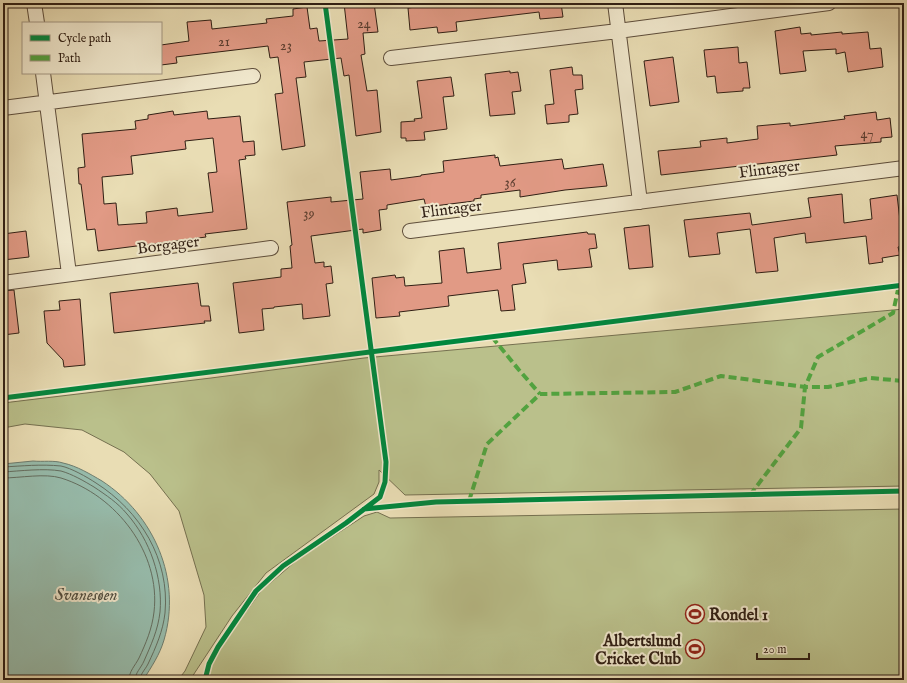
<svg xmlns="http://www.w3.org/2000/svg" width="907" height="683" font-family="'IM FELL English',serif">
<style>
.green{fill:#bac08b;stroke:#757050}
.water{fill:#97bcac;stroke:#6e7d6f}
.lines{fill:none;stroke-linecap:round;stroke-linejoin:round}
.shore{stroke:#646e60;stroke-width:1}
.building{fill:#e19a85;stroke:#301f14;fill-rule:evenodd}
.street-casing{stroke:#5e4e3c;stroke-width:16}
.street{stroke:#f1e9ce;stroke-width:14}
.quiet{stroke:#52a23f;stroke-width:4;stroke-dasharray:8 4;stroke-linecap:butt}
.cycleway-casing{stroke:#f1e9ce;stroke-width:8}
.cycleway{stroke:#00873e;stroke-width:5}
.labels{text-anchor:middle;stroke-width:4;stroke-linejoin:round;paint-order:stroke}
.number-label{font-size:14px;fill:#5c3e30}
.street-label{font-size:16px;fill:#301f14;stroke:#f1e9ce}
.poi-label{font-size:16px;font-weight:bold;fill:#301f14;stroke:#f1e9ce;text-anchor:start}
.water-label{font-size:17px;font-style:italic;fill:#4f4e42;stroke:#f1e9ce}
</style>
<rect width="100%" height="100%" fill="#e9ddb4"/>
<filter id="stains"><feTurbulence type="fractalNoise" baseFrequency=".005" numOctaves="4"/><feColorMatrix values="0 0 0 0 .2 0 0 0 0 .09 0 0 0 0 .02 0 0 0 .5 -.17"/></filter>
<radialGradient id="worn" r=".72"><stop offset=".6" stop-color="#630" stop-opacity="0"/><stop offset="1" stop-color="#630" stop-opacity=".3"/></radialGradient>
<!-- green -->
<path class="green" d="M904,309V486L405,495L379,470V482L374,494L266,573L232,616L190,680H178L185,671L206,627L204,595L179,511L150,474L124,452L82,430L25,424L3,428V403L211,378L364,358Z
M904,509V680H208L212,662L235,627L261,591L297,560L364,516L377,512L390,518Z"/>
<!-- water -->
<path class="water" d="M33,461C43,462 54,460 63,463C77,466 90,474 102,481C154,515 182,579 164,640C160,654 151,668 143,680H3V464Z"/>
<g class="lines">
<!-- shore -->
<path class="shore" d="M3,467C22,466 41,464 61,466C71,468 87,477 96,483C140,511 170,559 165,613C163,631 156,647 148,664C145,670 140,674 140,680
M3,472C20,471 44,468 61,471C72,474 84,481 94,487C106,495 118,503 127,514C150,540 163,578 160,612C158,630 151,645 144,661C141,668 135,673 135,680
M3,478C20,478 45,473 61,478C116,495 161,553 154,612C152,629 146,643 139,658C135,666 129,671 129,680"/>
</g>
<!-- building -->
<path class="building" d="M344,3H374L378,32L363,33L365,54L361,55L367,91L377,90L381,132L356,136L349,75L344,76L341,58L304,62L306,77L296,78L305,146L282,150L275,94L283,93L278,57L270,58L268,46L176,57L177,63L161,65V45L189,41L187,22L211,20L212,29L267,23L266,19L293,16V9L307,7L310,29L317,28L319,41L348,39Z
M448,3H561L563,17L540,19L539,12L456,22L457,31L438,33L437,27L410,30L408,8Z
M800,27L801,34L811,33V35L842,32V34L868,32L870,49L881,48L883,67L848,72L845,52L836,54V49L803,51L806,71L780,74L775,31Z
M738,47L739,63L747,62L750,88H743V91L717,93L715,76L707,77L704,50Z
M673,57L679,102L650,106L644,61Z
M572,67L573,75H582L583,89L575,90L578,114L569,115V122L547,124L545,105L554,104L550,70Z
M510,71V73L518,72L521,91L512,92L515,114L490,116L485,74Z
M451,77L454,96L443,97L447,129L424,132L425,140L406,141V138H401V122L415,121L414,119L422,118L417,81Z
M173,111L174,115L207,111L208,119L240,116L243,142L254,141L255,155L245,156L246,159L239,160L247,229L205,234L206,237L98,251L95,229L87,230L81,184H79L78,168L85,167L82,134L136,129L135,121L148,119V115ZM213,138L217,172L208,173L213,212L178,216L177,208L146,212L147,223L118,225L116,203L104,204L102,177L133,174L131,156L186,149L185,141Z
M876,112L877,120L890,118L892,137L881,138V142L835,146L837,155L661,175L658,151L701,147L700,141L727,138V143L758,139L757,126L790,123V126L845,119L844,116Z
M495,155V158L498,157L500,166L562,159L564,169L603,164L607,186L565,190L520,197V190L481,195V198L474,199V201L426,207L424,199L387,205V209L379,210L381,230L363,233V229L311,236L315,263L324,262V267L331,266L333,283L326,284L330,316L303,319L302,304L274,307V308L262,309L264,330L239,333L233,283L281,277V269L292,268L290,246L292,245L287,202L331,197V202L363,199L360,172L390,169L391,180L421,176V175L444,172L443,161Z
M842,194L844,223L872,219L870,199L897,195L903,246L898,247L900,255L882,258L883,262L869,264L866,236L806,243L805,233L774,238L778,271L756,273L750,229L717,233L720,254L689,257L684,220L750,213L752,225L811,217L808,198Z
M649,225L653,267L629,269L624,228Z
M26,231L29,257L3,260V234Z
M587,232L588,234H595L597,248L589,249L592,267L558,270L557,260L523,264L526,283L512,285L515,310L501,311L498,290L448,296L449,306L399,312L400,316L376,318L372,278L395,275L396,278L404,277L405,286L442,283L439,251L464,248L467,273L501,269L498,243Z
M198,283L201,306H209L211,321H204L205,323L114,333L110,293Z
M14,290L19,333L3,335V291Z
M80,299L85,365L64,367L63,360L47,343L44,311L60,310L59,301Z"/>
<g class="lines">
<!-- street casing -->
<g class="street-casing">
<path id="street" d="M34,3L37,23
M615,3L640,202
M391,58L618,31L829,3
M43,73L69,274
M3,108L253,76
M410,231L904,168
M3,283L271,248"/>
</g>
<!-- street -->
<use href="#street" class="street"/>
<!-- quiet -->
<path class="quiet" d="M492,337L519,370L540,394
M750,495L801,428L805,387L818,357L893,313L899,285
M469,501L487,444L540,394L675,392L721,376L805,387H828L870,378L904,381"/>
<!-- cycleway casing -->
<g class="cycleway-casing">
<path id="cycleway" d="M3,398L904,285
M364,509L436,502L904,491
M205,680L209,664L218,647L256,591L283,566L346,523L380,497L385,482L386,462L325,3"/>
</g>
<!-- cycleway -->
<use href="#cycleway" class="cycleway"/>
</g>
<!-- icons -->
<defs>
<g id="stadium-ring" transform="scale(1)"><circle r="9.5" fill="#f1e9ce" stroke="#8f2418" stroke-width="1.5"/><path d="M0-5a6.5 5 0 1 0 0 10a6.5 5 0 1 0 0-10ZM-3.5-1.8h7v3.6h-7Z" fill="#8f2418"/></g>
</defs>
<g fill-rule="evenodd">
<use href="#stadium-ring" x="695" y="614"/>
<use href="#stadium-ring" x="695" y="649"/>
</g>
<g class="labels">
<!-- number labels -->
<g class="number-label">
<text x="364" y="28">24</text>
<text x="224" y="46">21</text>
<text x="286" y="50">23</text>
<text x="867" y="138">47</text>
<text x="510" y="187">36</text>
<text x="309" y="218">39</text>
</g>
<!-- street labels -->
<g class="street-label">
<text transform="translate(769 168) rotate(-7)" y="6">Flintager</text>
<text transform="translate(451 208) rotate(-7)" y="6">Flintager</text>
<text transform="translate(168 244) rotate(-7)" y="6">Borgager</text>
</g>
<!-- poi labels -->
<g class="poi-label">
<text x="709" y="620">Rondel 1</text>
<text x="681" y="646" text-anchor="end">Albertslund<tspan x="681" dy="18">Cricket Club</tspan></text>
</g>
<!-- water labels -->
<g class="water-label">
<text x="86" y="600">Svanesøen</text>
</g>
</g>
<!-- margin -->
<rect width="907" height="683" fill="none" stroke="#e9ddb4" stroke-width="16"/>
<rect x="4" y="4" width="899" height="675" fill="none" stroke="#301f14" stroke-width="2"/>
<rect x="8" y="8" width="891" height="667" fill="none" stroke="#301f14"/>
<!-- legend -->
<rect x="22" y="22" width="140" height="52" fill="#f1e9ce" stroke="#a49884"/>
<rect x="30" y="35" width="20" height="6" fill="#00873e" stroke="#a49884"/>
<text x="58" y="42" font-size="12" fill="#301f14">Cycle path</text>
<rect x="30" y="55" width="20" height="6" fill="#52a23f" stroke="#a49884"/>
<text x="58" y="62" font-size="12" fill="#301f14">Path</text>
<!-- scale -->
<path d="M757 653v6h52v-6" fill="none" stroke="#301f14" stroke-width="2"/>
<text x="763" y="653" font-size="12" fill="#301f14" stroke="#f1e9ce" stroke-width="3" paint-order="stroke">20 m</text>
<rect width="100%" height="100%" filter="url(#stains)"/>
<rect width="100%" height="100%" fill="url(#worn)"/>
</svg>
